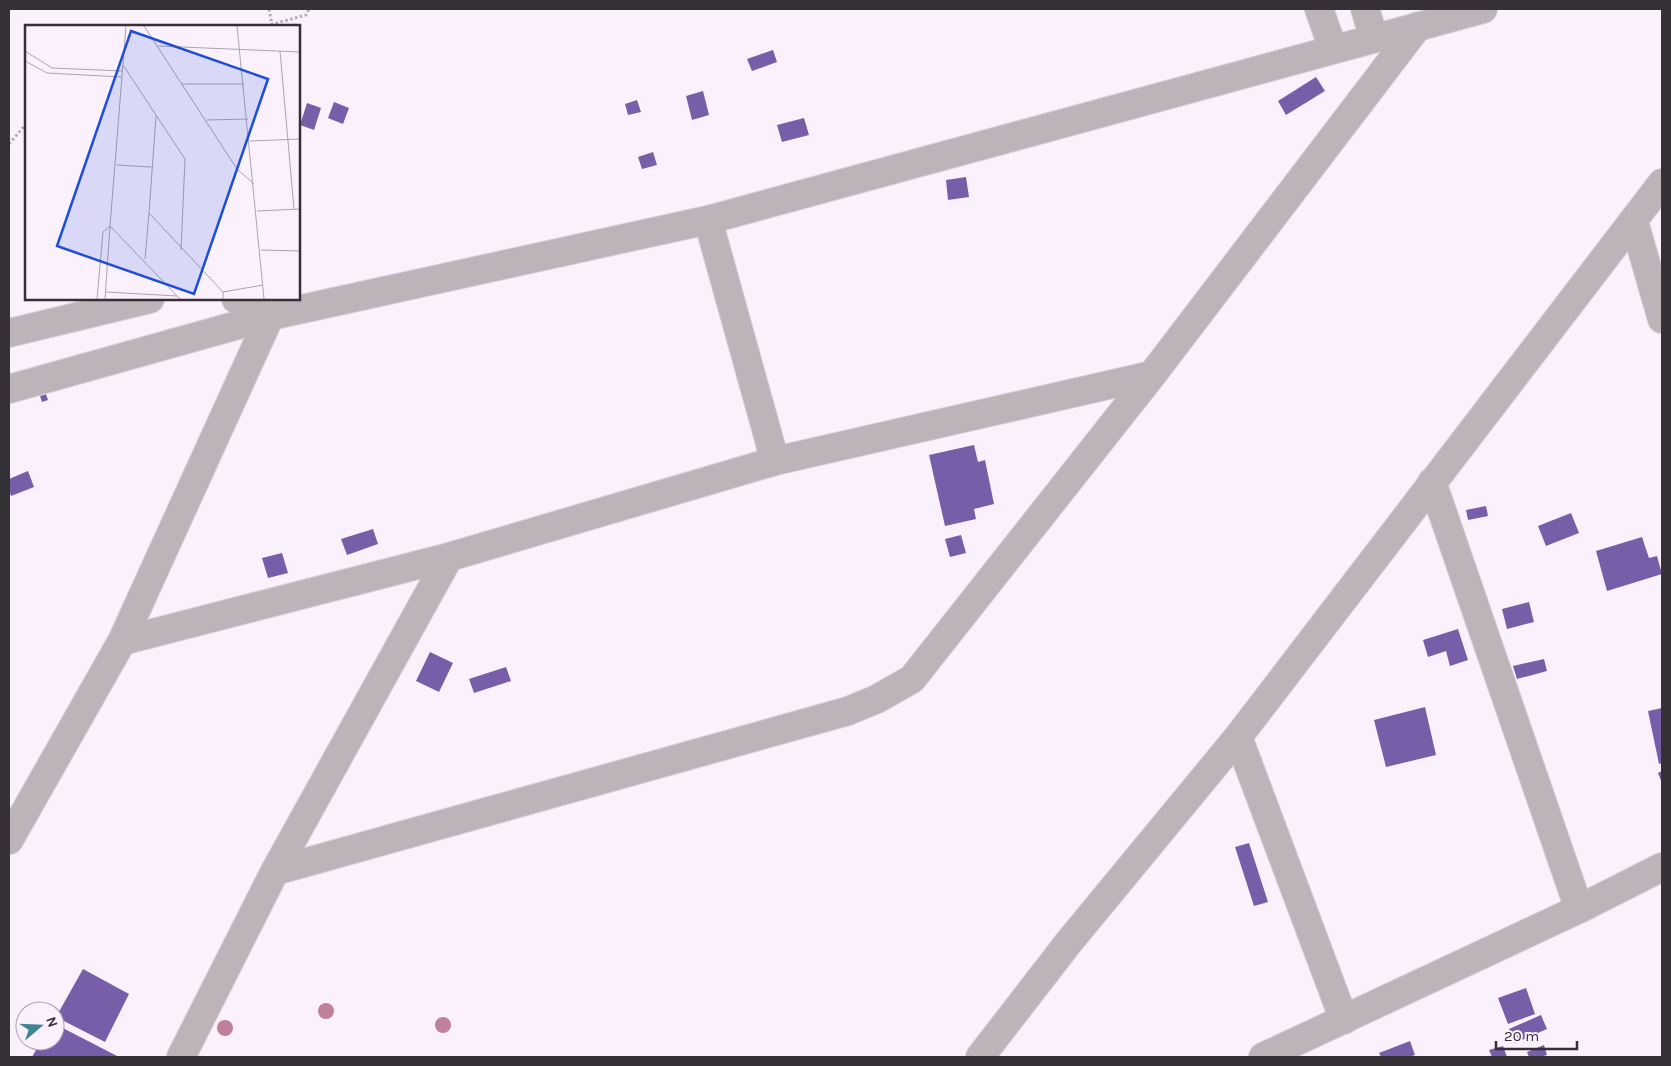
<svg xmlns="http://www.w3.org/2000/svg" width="1671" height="1066" font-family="Karla,sans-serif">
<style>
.building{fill:#785da8}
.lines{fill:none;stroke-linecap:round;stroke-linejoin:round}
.minor-casing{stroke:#d7ced9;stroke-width:30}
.path{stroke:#b3abb5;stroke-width:3;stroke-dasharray:2.5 2.5;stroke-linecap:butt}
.minor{stroke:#bdb3b8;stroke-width:28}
.tree{fill:#c08099}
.inset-road{fill:none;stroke:#aca3ad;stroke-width:1}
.view{fill:#1d4ed8;fill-opacity:0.15;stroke:#1d4ed8;stroke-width:2.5}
.inset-edge{fill:none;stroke:#352f36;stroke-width:2.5}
</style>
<rect width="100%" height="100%" fill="#fbf1fd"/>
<!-- building -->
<path class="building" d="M773,50L777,62L752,71L747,59Z
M1316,77L1325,91L1286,115L1278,101Z
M703,91L709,115L692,120L686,96Z
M637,100L641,112L628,115L625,104Z
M334,102L349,108L343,124L328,118Z
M307,103L321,108L314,130L300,125Z
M804,118L809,135L782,142L777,125Z
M653,152L657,165L642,169L638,157Z
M966,177L969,197L948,200L946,180Z
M46,394L48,400L42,402L40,396Z
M974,445L978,462L985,460L994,504L974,509L976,519L945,526L929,455Z
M28,471L34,487L11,496L9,490V479Z
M1486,506L1488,516L1468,520L1466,510Z
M1571,513L1579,533L1546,546L1538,526Z
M373,529L378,544L347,555L341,539Z
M961,535L966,553L950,557L945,539Z
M1642,537L1649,558L1657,556L1662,574L1607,591L1596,551Z
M282,553L288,573L268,578L262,558Z
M1529,602L1534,622L1507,629L1502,609Z
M1458,629L1468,660L1450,666L1446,651L1428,657L1423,640Z
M430,652L453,663L439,692L416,681Z
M1544,659L1547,671L1517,679L1513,666Z
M506,667L511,681L474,693L469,679Z
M1425,707L1436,755L1386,767L1374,720Z
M1662,708V763L1659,764L1648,711Z
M1662,771V783L1658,773Z
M1249,843L1268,902L1254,906L1235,847Z
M83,969L129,994L105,1042L56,1017Z
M1526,988L1535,1014L1508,1024L1498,998Z
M1541,1015L1547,1029L1515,1043L1509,1029Z
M55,1024L119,1057H32L41,1041H55Z
M1410,1041L1415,1055L1409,1057H1381L1379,1053Z
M1544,1045L1547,1055L1540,1057H1529L1527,1052Z
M1503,1046L1507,1057H1492L1489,1050Z"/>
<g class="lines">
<!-- minor casing -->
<g class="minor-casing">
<path id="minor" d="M1319,9L1333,49
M1365,9L1374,38
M708,220L775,461
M1634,222L1662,319
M236,299L270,316
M9,333L150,299
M9,389L270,316
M1432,482L1579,909
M449,557L775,461L1152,375
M122,641L449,557L275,871L181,1057
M1238,737L1344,1020
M9,840L122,641L270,316L708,220L1483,9
M275,871L848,711L877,699L912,679L1152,375L1418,26
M980,1057L1069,942L1238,737L1662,183
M1263,1057L1579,909L1662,867"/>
</g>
<!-- path -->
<path class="path" d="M269,9L272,25
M266,26L306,15L309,9
M9,144L26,124"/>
<!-- minor -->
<use href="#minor" class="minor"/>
</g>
<!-- trees -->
<g class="tree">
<circle cx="326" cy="1011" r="8"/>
<circle cx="443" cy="1025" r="8"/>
<circle cx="225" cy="1028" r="8"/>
</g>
<!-- overview -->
<g transform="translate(25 25)">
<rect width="275" height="275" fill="#fbf1fd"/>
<path class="inset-road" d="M101,1L85,201L155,274M119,1L212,144L229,159M212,1L239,274M133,21L275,27M0,26L27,43L98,46M255,26L269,184M0,36L22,48L97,52M98,40L160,134L156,225M157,59H219M182,95L223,94M225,116L275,114M92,140L126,142M232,186L275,184M124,188L131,91M236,225L275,226M120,234L124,188L198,267M81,267L152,271M72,274L78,207L85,201M80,274L85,201M198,274V267L238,260"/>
<path class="view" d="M106,6L243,54L169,269L32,221Z"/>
<rect width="275" height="275" class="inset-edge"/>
</g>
<!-- border -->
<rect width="1671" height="1066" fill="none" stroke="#352f36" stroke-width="20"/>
<!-- north arrow -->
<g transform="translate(40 1026) rotate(71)"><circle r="24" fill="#fbf1fd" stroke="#aca3ad"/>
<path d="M0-4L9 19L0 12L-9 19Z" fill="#3f8491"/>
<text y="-8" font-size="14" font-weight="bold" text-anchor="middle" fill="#352f36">N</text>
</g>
<!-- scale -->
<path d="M1496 1041v8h81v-8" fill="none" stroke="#352f36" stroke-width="2.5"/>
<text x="1504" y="1041" font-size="15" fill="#352f36" stroke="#fbf1fd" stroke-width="4" paint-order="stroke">20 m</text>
</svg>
